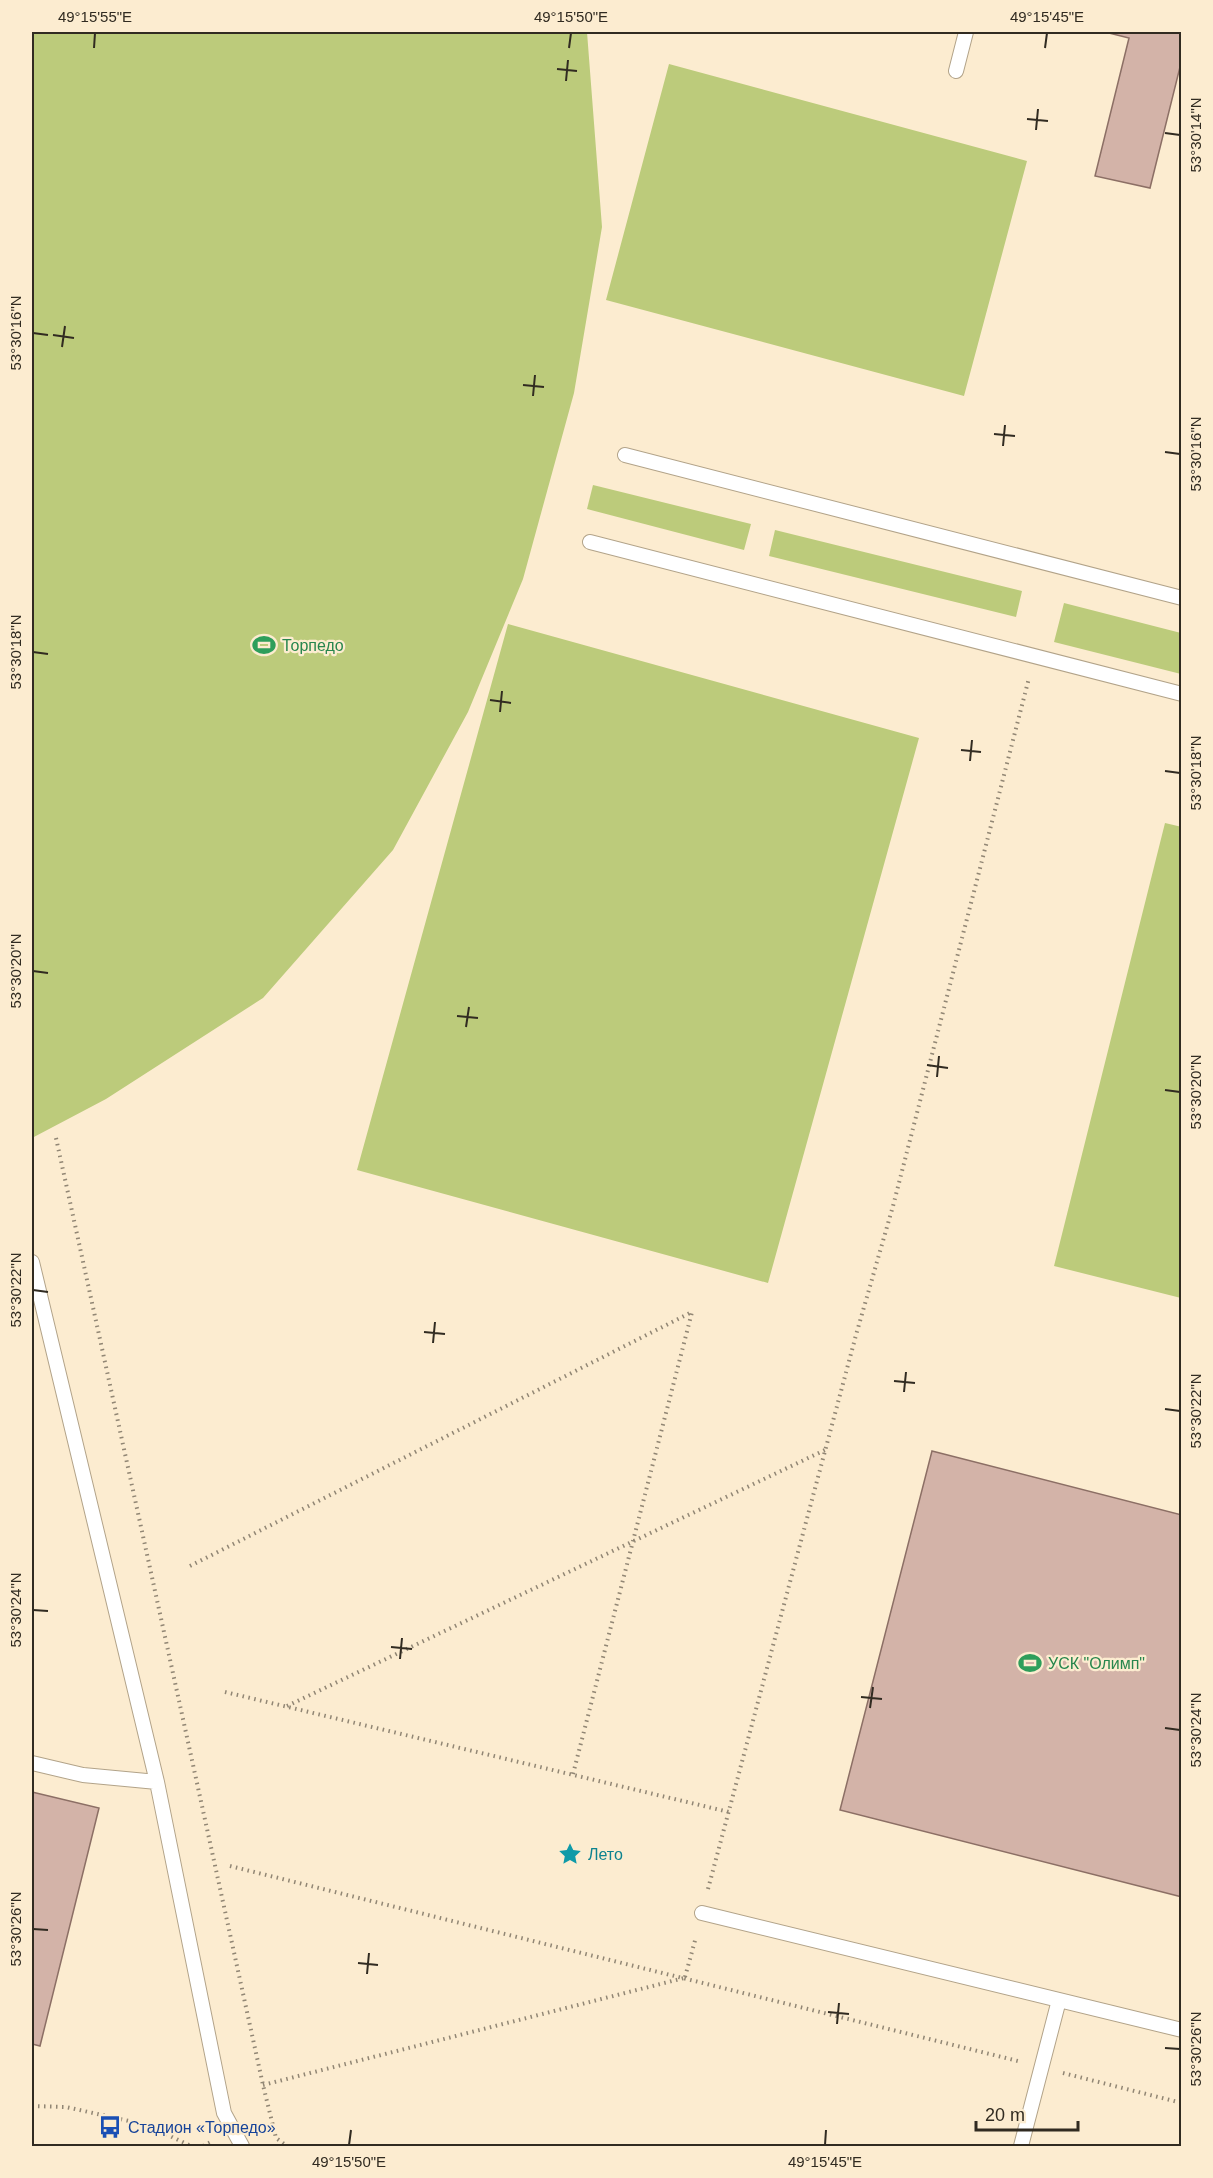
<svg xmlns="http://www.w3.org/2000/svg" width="1213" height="2178" font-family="Arial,sans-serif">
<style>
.green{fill:#bccb7b}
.building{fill:#d3b3a8;stroke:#8c6f65;stroke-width:1.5}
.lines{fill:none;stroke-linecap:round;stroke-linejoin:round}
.lane-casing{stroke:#b2a389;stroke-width:16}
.path{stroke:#918674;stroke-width:4;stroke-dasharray:1.5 4.5;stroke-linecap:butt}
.lane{stroke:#fff;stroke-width:14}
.ticks{fill:none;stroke:#312b21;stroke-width:2}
.labels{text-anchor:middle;stroke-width:4.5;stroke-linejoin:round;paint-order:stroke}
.leisure-label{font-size:16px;fill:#27864d;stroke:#fcecd0;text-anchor:start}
.culture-label{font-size:16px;fill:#0d838f;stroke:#fcecd0;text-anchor:start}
.transit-label{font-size:16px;fill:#164399;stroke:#fcecd0;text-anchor:start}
.neatline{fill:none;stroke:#312b21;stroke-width:2}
.ticks-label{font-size:15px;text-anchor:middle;fill:#312b21}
</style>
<rect width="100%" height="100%" fill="#fcecd0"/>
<!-- green -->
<path class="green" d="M32,32H587L602,227L574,393L523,579L468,712L393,850L263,998L106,1099L32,1138Z
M669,64L1027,161L964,396L606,300Z
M593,485L751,524L744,550L587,509Z
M775,530L1022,591L1016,617L769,556Z
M1064,603L1181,633V674L1054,642Z
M508,624L919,738L768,1283L357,1170Z
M1165,823L1182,827L1181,1298L1054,1266Z"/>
<!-- building -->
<path class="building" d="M1105,32H1182V59L1150,188L1095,176L1129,38Z
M932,1451L1182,1515V1897L840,1810Z
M32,1792L99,1808L40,2046L32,2044Z"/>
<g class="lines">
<!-- lane casing -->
<g class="lane-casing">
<path id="lane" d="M956,71L966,32
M625,455L1182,598
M590,542L1182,694
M32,1262L157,1782L224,2113L242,2146
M32,1763L83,1775L157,1782
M702,1913L1182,2030
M1021,2146L1059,2000"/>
</g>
<!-- path -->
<path class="path" d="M56,1138L263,2085L276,2138L287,2146
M190,1566L692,1312
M225,1692L729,1812
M287,1706L825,1450
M573,1774L692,1312
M230,1866L1018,2061
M708,1889L856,1335L893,1206L1029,678
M685,1977L696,1937
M1063,2073L1182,2103
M263,2085L684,1978
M32,2106L66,2107L147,2125L191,2146
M203,2146L211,2142"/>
<!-- lane -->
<use href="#lane" class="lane"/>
</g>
<!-- ticks -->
<path class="ticks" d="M94,48L95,33M569,48L571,33M1045,48L1047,33M557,69L577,71M566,81L568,60M1027,119L1048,121M1036,130L1038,109M1165,133L1180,135M33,333L48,335M53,335L74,338M62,347L65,326M523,385L544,387M533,396L535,375M994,434L1015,436M1003,446L1005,425M1165,452L1180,454M33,652L48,654M490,700L511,703M500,712L502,691M961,750L981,752M970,761L972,740M1165,771L1180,773M33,971L48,973M457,1016L478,1018M466,1027L469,1007M927,1065L948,1068M937,1077L939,1056M1165,1090L1180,1092M33,1290L48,1292M424,1332L445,1334M433,1343L435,1322M894,1381L915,1383M904,1392L906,1372M1165,1409L1180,1411M33,1610L48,1611M391,1647L412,1649M400,1659L402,1638M861,1697L882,1699M870,1708L873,1687M1165,1728L1180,1730M33,1929L48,1930M358,1963L378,1965M367,1974L369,1953M828,2012L849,2014M837,2024L839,2003M1165,2048L1180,2049M349,2145L351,2130M825,2145L826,2130"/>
<!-- icons -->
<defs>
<g id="stadium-bare" transform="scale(1.8)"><path d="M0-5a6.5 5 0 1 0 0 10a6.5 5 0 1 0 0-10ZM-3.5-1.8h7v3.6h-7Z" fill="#2e9e5b" stroke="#fcecd0" stroke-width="2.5" paint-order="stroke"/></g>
<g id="sight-bare" transform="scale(1.8)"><path d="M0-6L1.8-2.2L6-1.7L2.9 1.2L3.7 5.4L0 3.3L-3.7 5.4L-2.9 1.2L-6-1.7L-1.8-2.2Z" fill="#0f9aa8" stroke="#fcecd0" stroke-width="2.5" paint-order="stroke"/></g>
<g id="bus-bare" transform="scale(1.8)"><path d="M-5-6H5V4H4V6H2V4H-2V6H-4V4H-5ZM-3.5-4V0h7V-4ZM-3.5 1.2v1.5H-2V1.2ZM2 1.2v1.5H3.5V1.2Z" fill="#1a4fb4" stroke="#fcecd0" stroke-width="2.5" paint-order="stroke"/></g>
</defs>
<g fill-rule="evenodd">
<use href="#stadium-bare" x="264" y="645"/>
<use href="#stadium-bare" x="1030" y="1663"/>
<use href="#sight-bare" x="570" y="1854"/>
<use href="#bus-bare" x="110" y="2127"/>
</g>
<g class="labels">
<!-- leisure labels -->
<g class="leisure-label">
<text x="282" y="651">Торпедо</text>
<text x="1048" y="1669">УСК "Олимп"</text>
</g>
<!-- culture labels -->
<g class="culture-label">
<text x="588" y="1860">Лето</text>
</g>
<!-- transit labels -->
<g class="transit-label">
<text x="128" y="2133">Стадион «Торпедо»</text>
</g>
</g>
<!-- border -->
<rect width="1213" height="2178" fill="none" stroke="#fcecd0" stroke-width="66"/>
<!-- scale -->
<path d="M976 2121v9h102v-9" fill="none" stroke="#312b21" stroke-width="3"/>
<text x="985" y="2121" font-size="18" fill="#312b21" stroke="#fcecd0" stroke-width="4.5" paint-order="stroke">20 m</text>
<rect x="33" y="33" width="1147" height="2112" class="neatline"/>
<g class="ticks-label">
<text x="95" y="22">49°15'55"E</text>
<text x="571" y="22">49°15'50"E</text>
<text x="1047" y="22">49°15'45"E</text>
<text transform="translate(1196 135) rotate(-90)" y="5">53°30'14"N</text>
<text transform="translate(16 333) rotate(-90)" y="5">53°30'16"N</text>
<text transform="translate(1196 454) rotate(-90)" y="5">53°30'16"N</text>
<text transform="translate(16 652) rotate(-90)" y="5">53°30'18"N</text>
<text transform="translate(1196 773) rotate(-90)" y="5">53°30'18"N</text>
<text transform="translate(16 971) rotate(-90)" y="5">53°30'20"N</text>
<text transform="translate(1196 1092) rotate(-90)" y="5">53°30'20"N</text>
<text transform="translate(16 1290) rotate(-90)" y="5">53°30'22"N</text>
<text transform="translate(1196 1411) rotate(-90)" y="5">53°30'22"N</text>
<text transform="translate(16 1610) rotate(-90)" y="5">53°30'24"N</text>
<text transform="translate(1196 1730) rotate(-90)" y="5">53°30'24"N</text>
<text transform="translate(16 1929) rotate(-90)" y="5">53°30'26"N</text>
<text transform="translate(1196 2049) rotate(-90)" y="5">53°30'26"N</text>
<text x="349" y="2167">49°15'50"E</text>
<text x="825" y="2167">49°15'45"E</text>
</g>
</svg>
